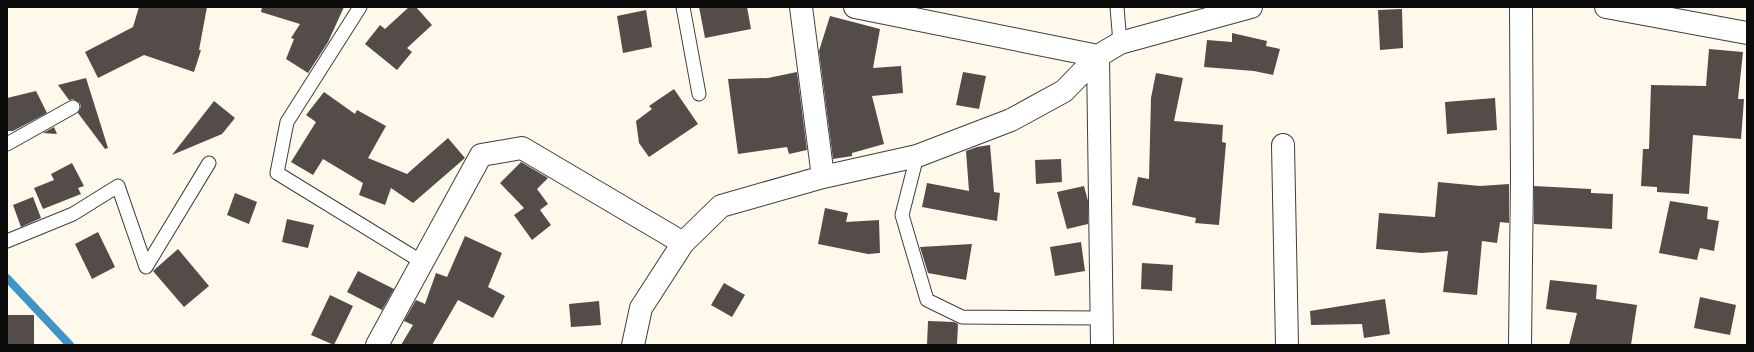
<svg xmlns="http://www.w3.org/2000/svg" width="1754" height="352" font-family="'PT Serif',serif">
<style>
.lines{fill:none;stroke-linecap:round;stroke-linejoin:round}
.stream{stroke:#3f95c3;stroke-width:8}
.building{fill:#534c48}
.service-casing{stroke:#3e3e3e;stroke-width:15}
.minor-casing{stroke:#3e3e3e;stroke-width:24}
.service{stroke:#fff;stroke-width:13}
.minor{stroke:#fff;stroke-width:22}
</style>
<rect width="100%" height="100%" fill="#fef9eb"/>
<g class="lines">
<!-- stream -->
<path class="stream" d="M7,278L70,345"/>
</g>
<!-- building -->
<path class="building" d="M139,7H207L199,50H201L194,72L144,55L98,78L85,52L133,27Z
M262,7H344L328,42L308,73L286,59L294,39L291,38L300,24L261,12Z
M409,7H416L432,25L407,48L412,52L397,70L365,44L380,25L385,29Z
M699,7H747L751,29L705,38Z
M1402,9L1403,48L1380,50L1378,10Z
M646,10L652,47L623,53L617,16Z
M830,16L880,29L873,68L901,66L903,93L872,96L884,144L852,153V156L833,159L819,51Z
M1232,33L1267,41L1266,46L1280,49L1273,75L1254,71L1204,67L1207,40L1232,42Z
M1709,49L1743,52L1738,99H1744L1741,139L1693,135L1689,194L1657,192V187L1641,186L1643,149H1649L1651,85L1706,86Z
M797,72L807,150L789,154L787,147L738,154L728,79L768,78Z
M963,72L986,76L979,109L956,105Z
M1156,73L1183,78L1174,121L1223,125L1222,142L1226,143L1219,225L1195,223L1196,218L1132,205L1138,177L1149,179L1151,98Z
M86,78L108,148L105,149L78,113L81,107L80,103L73,99L69,100L58,85Z
M674,89L698,124L649,157L639,143L636,121L652,109L649,106Z
M36,91L47,113L13,131H7V98Z
M324,92L355,114L357,110L386,126L368,158L407,174L448,138L465,158L413,203L391,188L385,205L359,195L363,183L323,159L313,175L291,162L316,122L306,115Z
M1495,98L1497,130L1447,134L1445,102Z
M214,101L235,118L222,134L172,155Z
M54,127L57,134L43,133Z
M990,145L994,192L1000,193L997,221L922,207L927,183L969,191L966,151L977,147Z
M1061,159L1062,182L1036,184L1035,160Z
M521,162L548,178L537,189L548,204L540,210L551,225L532,240L514,215L524,208L500,183Z
M72,163L84,186L78,188L81,194L43,209L34,188L54,180L51,174Z
M1438,182L1480,186L1509,184V223L1500,222L1497,243L1482,241L1477,295L1443,292L1448,251L1422,253L1376,249L1379,213L1435,217Z
M1084,186L1088,201V224L1067,229L1057,192Z
M1534,186L1591,189V193L1613,194L1612,229L1534,224Z
M235,193L257,202L249,224L227,215Z
M33,197L41,218L21,227L13,205Z
M1670,201L1708,207L1707,219L1719,221L1714,251L1700,248L1697,260L1659,253Z
M825,208L848,213L846,222L879,220L880,253L868,254L818,244Z
M287,219L314,225L308,248L282,242Z
M98,232L115,267L92,279L75,244Z
M465,236L502,253L488,287L505,296L493,318L458,300L432,345H401L413,325L404,321L416,300L425,304L436,273L447,277Z
M1081,242L1085,271L1055,276L1050,247Z
M972,244L966,280L928,273L920,247Z
M178,249L209,286L184,307L153,271Z
M1142,263L1173,265L1172,291L1141,289Z
M358,271L394,289L382,310L347,292Z
M1550,280L1597,285L1596,299L1637,305L1631,345H1569L1577,313L1546,309Z
M724,283L745,295L732,317L711,305Z
M330,295L353,306L334,345L311,335Z
M1700,297L1736,305L1730,335L1694,328Z
M1385,299L1390,334L1364,338L1362,324L1311,325L1310,311Z
M599,301L601,325L571,327L569,304Z
M7,315H34V345H7Z
M928,321L954,322L958,324L957,345H927Z"/>
<g class="lines">
<!-- service casing -->
<g class="service-casing">
<path id="service" d="M360,7L287,122L277,173L422,262
M683,7L699,94
M1117,7L1120,43
M7,144L73,107
M917,156L902,215L927,300L962,317L1101,318
M7,241L73,214L118,186L146,267L209,163"/>
</g>
<!-- minor casing -->
<g class="minor-casing">
<path id="minor" d="M801,7L823,177
M855,7L1098,56
M1606,7L1747,33
M1098,56L1102,345
M1283,145L1287,345
M377,345L481,155L522,148L683,243
M633,345L641,308L683,243L721,206L823,177L917,156L1011,120L1064,91L1098,56L1120,43L1251,7
M1520,345L1522,180L1521,7"/>
</g>
<!-- service -->
<use href="#service" class="service"/>
<!-- minor -->
<use href="#minor" class="minor"/>
</g>
<!-- border -->
<rect width="1754" height="352" fill="none" stroke="#0b0b0b" stroke-width="16"/>
</svg>
